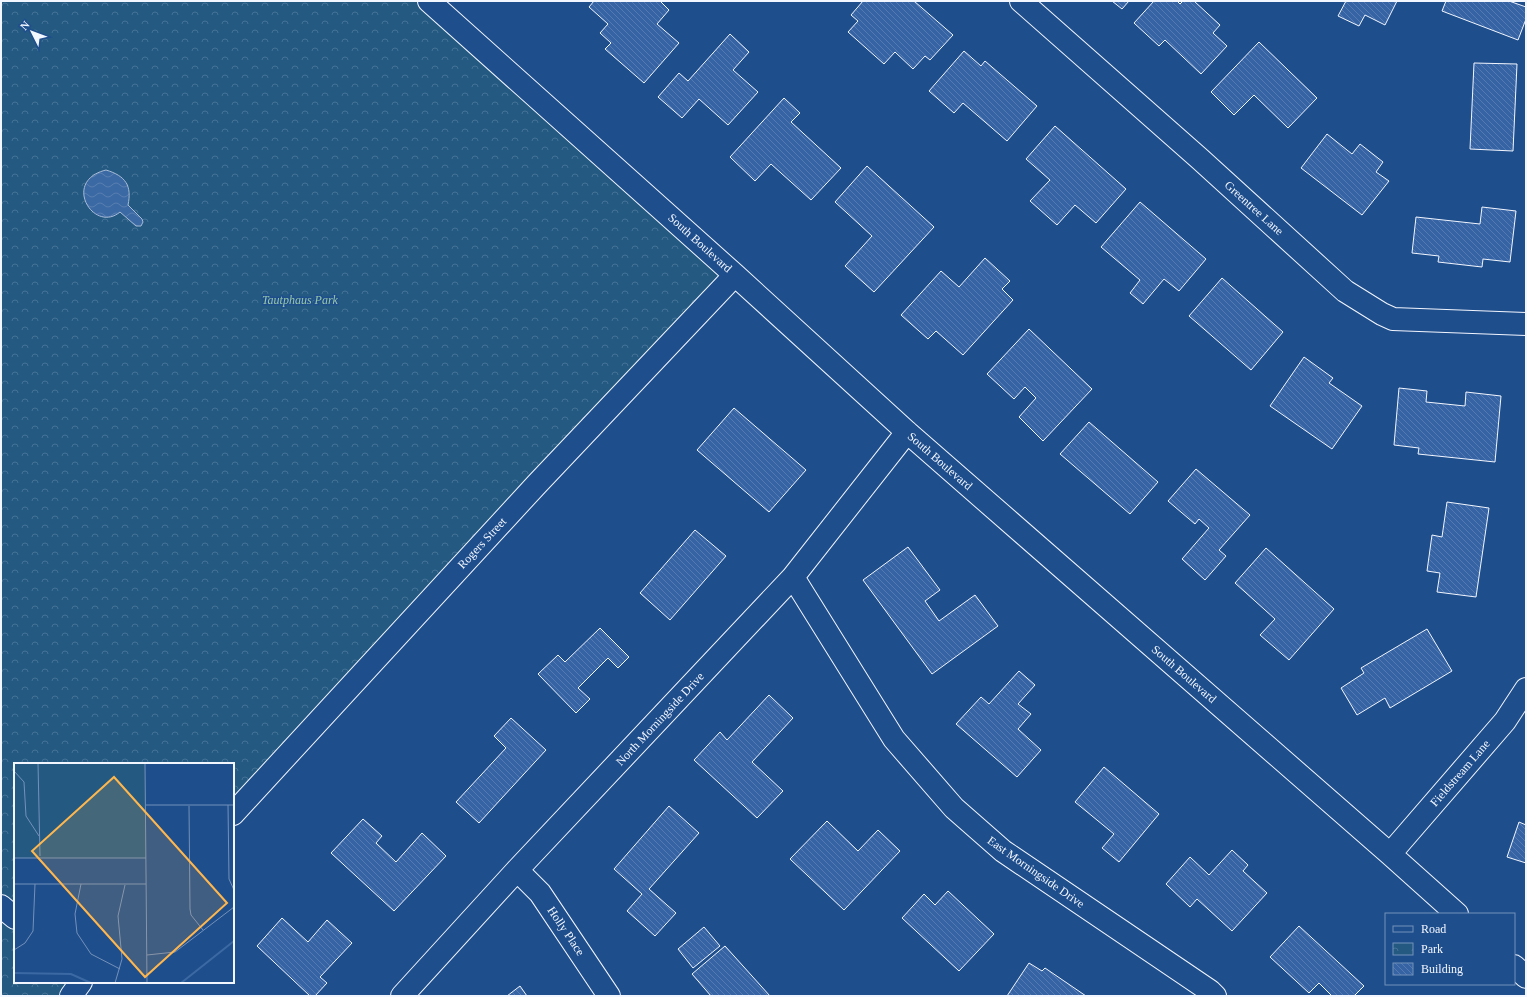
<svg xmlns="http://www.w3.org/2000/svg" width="1527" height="997" font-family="'Times New Roman',serif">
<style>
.park{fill:url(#park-crowns);stroke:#a8bbd7}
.water{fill:url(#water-waves);stroke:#a8bbd7}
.building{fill:url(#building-back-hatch);stroke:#f2f6ff}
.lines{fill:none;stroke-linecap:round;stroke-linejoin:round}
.minor-casing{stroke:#f2f6ff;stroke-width:24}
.minor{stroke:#1f4e8c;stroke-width:22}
.labels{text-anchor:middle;stroke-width:3;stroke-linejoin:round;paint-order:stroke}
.street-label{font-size:12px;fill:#f2f6ff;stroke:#1f4e8c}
.park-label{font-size:12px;font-style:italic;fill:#97c8a6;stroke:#1f4e8c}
.inset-river{fill:none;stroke:#3b69a3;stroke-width:2}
.inset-road{fill:none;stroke:#7391ba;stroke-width:1}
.view{fill:#ffb74d;fill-opacity:0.15;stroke:#ffb74d;stroke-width:2}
.inset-edge{fill:none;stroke:#f2f6ff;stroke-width:2}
</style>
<defs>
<pattern id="park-crowns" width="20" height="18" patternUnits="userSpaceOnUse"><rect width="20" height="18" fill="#245a82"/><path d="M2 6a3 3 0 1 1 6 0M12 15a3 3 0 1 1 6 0" fill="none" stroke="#447295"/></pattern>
<pattern id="water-waves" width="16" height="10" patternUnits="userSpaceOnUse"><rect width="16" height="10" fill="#3b69a3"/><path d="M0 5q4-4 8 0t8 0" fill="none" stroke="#587fb1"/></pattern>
<pattern id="building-back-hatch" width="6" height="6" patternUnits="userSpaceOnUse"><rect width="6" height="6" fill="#3563a3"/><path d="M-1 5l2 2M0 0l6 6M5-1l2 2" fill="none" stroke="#537ab1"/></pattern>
</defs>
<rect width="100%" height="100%" fill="#1f4e8c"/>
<!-- park -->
<path class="park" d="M1,1H429L735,275L233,814V764H15V982H81L71,996H1Z"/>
<!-- water -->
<path class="water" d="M106,170C126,176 132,186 128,205L142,219L143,222L141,226H136L120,212C94,234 61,181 106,170Z"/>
<!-- building -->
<path class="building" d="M594,1H660L669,10L657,24L679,43L644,83L605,49L611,43L600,33L608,24L589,7Z
M863,1H914L953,35L930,60L925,56L913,69L895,52L884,64L848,32L858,21L851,15Z
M1112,1H1129L1122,9Z
M1154,1H1177L1180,4L1183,1H1194L1220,25L1213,33L1227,46L1201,74L1165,40L1159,46L1134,23Z
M1346,1H1397L1385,25L1365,15L1359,26L1338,16Z
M1446,1H1509L1526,7V19L1518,40L1442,11Z
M730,34L749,52L733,70L758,92L728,125L699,99L682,118L658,97L679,73L688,81Z
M1259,42L1317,98L1288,128L1254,95L1234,115L1211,92Z
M964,51L981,66L985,61L1037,106L1007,141L963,103L954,113L929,91Z
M1474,63L1517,64L1513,151L1470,149Z
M784,98L800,113L791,122L841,168L811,200L771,164L755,181L730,157Z
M1055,126L1126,189L1096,223L1075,205L1057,225L1030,201L1050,180L1026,159Z
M1327,134L1352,154L1360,144L1383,162L1376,172L1389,181L1362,215L1301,168Z
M867,166L934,227L874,292L845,266L872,236L835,202Z
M1140,202L1206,259L1179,291L1164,279L1143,304L1130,293L1140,280L1101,247Z
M1482,207L1516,211L1510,262L1483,259L1482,267L1438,262L1439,256L1412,253L1416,217L1480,224Z
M985,258L1010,281L1002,289L1013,300L963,355L936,331L928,339L901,315L941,271L959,287Z
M1222,278L1283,332L1251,370L1189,316Z
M1029,329L1092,389L1043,441L1019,417L1036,398L1025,387L1014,399L987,374Z
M1304,357L1333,378L1329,383L1362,406L1332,449L1270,406Z
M1399,388L1427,391L1426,402L1465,406L1466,392L1501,396L1495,462L1418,454L1419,448L1394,445Z
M734,408L806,470L769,512L697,450Z
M1089,422L1158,482L1130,514L1060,454Z
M1196,469L1250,515L1219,550L1226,556L1205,580L1182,559L1209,528L1199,519L1195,524L1168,501Z
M1447,502L1489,508L1476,597L1437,592L1440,573L1427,571L1432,535L1442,537Z
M695,530L726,556L670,620L640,593Z
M908,547L940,590L925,601L939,621L975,595L998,626L932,674L863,580Z
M1266,548L1334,609L1289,660L1260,635L1275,619L1235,583Z
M600,628L629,657L618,668L608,658L578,688L590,699L576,713L538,674L558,655L565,662Z
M1427,629L1452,671L1390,708L1385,698L1357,715L1341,688L1364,673L1361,668Z
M1019,671L1035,685L1018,704L1031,714L1018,729L1041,750L1017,777L956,724L981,697L989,704Z
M769,695L793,718L752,762L783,791L757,818L694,760L720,732L727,740Z
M511,718L546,750L479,823L456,802L506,748L494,736Z
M1104,767L1159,814L1119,862L1102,848L1114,834L1075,802Z
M669,806L699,833L649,889L676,913L655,936L627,911L642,894L614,869Z
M363,819L382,836L376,843L396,862L422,833L446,856L394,911L331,853Z
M827,821L858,851L878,830L900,851L844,910L790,859Z
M1519,822L1526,825V863L1507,857Z
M1232,850L1248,865L1243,871L1267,893L1232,931L1197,899L1190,907L1166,884L1190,857L1209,875Z
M948,891L994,934L959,971L902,918L924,894L935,905Z
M282,918L308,942L327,920L352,943L320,977L327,983L315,996H310L257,946Z
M1299,926L1364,986L1354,996H1332L1319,983L1309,993L1270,957Z
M704,927L720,946L693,968L678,949Z
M725,946L770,996H711L692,974Z
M1029,963L1042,971L1045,968L1086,996H1007Z
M520,986L527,996H507Z"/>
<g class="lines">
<!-- minor casing -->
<g class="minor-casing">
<path id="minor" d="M429,1L735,275L907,432L1390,854L1457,914
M1021,1L1200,159L1345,291L1382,314L1393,319L1526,324
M793,577L894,739L954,808L1003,851L1210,991L1215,996
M233,814L537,484L735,275
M1390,854L1505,721L1526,689
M517,870L540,893L609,996
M1,906L15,918
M1514,966L1526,977
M71,996L81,982
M402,996L517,870L793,577L907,432"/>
</g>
<!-- minor -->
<use href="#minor" class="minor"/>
</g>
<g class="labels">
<!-- street labels -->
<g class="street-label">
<text transform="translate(1254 208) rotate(42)" y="4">Greentree Lane</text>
<text transform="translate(700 243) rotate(42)" y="4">South Boulevard</text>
<text transform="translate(940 461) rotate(41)" y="4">South Boulevard</text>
<text transform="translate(482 543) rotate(-47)" y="4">Rogers Street</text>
<text transform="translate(1184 674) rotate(41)" y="4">South Boulevard</text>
<text transform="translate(660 719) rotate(-47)" y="4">North Morningside Drive</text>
<text transform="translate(1460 773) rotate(-49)" y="4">Fieldstream Lane</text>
<text transform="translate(1036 872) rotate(35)" y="4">East Morningside Drive</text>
<text transform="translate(566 931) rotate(56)" y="4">Holly Place</text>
</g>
<!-- park labels -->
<g class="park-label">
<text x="300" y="304">Tautphaus Park</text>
</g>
</g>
<!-- overview -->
<g transform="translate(14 763)">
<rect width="220" height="220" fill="#1f4e8c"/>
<path d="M0,0H131L132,95H0Z" fill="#245a82"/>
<path class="inset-river" d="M0,210L57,211L77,220M167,220L220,178"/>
<path class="inset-road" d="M24,0L26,93M131,0L133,220M0,8L10,19L12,53L25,73M132,42H220M214,42L215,116L220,127M175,43L176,146L177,152L189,167M0,95H132M0,121H132M67,121L61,151L63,170L77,191L106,206M0,187L11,180L19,168L21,121M133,192L161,189L220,144M101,220L108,196L104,153L111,122"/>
<path class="view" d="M100,14L213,140L131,214L18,88Z"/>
<rect width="220" height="220" class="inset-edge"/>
</g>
<!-- border -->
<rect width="1527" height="997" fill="none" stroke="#f2f6ff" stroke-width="4"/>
<!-- legend -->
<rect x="1385" y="913" width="130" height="72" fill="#1f4e8c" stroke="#7391ba"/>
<rect x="1393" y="926" width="20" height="6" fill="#1f4e8c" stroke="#7391ba"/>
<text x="1421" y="933" font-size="12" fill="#f2f6ff">Road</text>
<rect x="1393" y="943" width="20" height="12" fill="url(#park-crowns)" stroke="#7391ba"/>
<text x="1421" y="953" font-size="12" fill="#f2f6ff">Park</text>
<rect x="1393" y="963" width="20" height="12" fill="url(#building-back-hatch)" stroke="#7391ba"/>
<text x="1421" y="973" font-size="12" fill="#f2f6ff">Building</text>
<!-- north arrow -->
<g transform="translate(32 32) rotate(312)" stroke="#1f4e8c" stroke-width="3" paint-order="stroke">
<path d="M0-3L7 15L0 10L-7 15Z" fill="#f2f6ff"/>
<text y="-6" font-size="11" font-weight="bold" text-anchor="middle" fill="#f2f6ff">N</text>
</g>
</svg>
